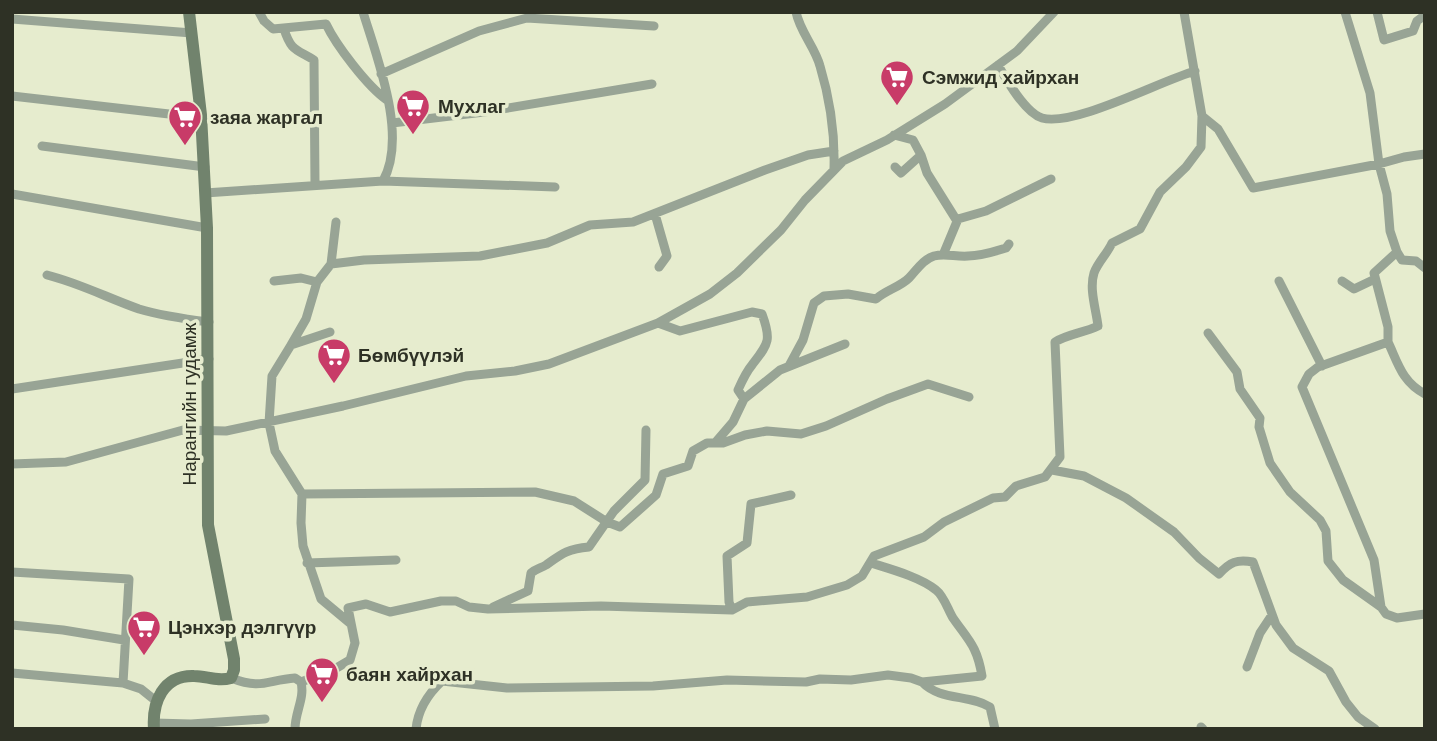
<svg xmlns="http://www.w3.org/2000/svg" width="1437" height="741" font-family="Helvetica,sans-serif">
<style>
.lines{fill:none;stroke-linecap:round;stroke-linejoin:round}
.minor{stroke:#98a495;stroke-width:9}
.secondary{stroke:#71836d;stroke-width:12}
.labels{text-anchor:middle;stroke-width:7;stroke-linejoin:round;paint-order:stroke}
.poi-label{font-size:19px;font-weight:bold;fill:#2e3125;stroke:#e6ecce;text-anchor:start}
.street-label{font-size:19px;fill:#2e3125;stroke:#e6ecce}
</style>
<rect width="100%" height="100%" fill="#e6ecce"/>
<g class="lines">
<!-- minor -->
<path class="minor" d="M259,12L264,21L273,29L326,24C336,45 367,86 387,100
M796,12C800,32 815,47 820,66C830,99 835,135 834,169
M1184,12L1202,116L1218,129L1253,188L1379,164L1404,157L1425,154
M1345,12L1370,93L1379,164L1387,194L1390,231L1397,252L1374,273L1388,327V342L1318,367L1309,374L1302,387L1374,560L1381,607L1386,614L1397,618L1425,614
M1377,12L1384,40L1413,31L1417,21L1425,15
M12,19L192,33
M284,29C291,51 296,49 314,60L315,185
M998,65C1006,79 1025,113 1042,118C1074,127 1160,81 1195,71
M381,74L479,31L527,18L654,26
M12,96L169,114L201,115
M392,123L484,112L652,84
M894,135L913,140L921,155L901,173L895,167
M42,146L205,167
M921,155L927,173L957,221
M383,181L555,187
M205,193L383,181C408,136 377,58 363,12
M12,194L207,228
M655,214L667,256L659,267
M1397,252L1402,260L1416,261L1425,268
M943,255L958,219L986,211L1051,179
M331,264L364,260L480,256L547,243L590,225L633,222L765,170L808,155L834,151
M47,275C79,283 108,298 139,309C162,316 185,319 209,322
M274,281L301,278L317,282
M1279,281L1322,366
M1342,281L1354,289L1375,279
M330,332L291,345L272,376L269,423L275,451L302,494L301,523L303,546L321,599L351,624
M1208,333L1237,372L1240,389L1260,418L1259,427L1270,463L1290,492L1320,520L1326,531L1328,561L1343,580L1381,607
M1388,342C1398,363 1402,382 1425,394
M291,345L306,319L317,282L331,264L336,222
M789,366L803,340L814,303L824,296L848,294L876,299C886,290 900,287 909,278C917,270 922,260 934,256C945,253 956,257 968,256C981,256 993,252 1006,248L1009,244
M12,389L209,359
M744,399L780,370L845,344
M715,443H723L745,435L767,431L801,434L826,426L887,399L928,384L969,397
M12,464L66,462L183,430L226,431L343,406L466,376L515,371L549,364L658,323L710,294L737,273L781,230L805,200L843,161L887,140L945,104L1017,51L1054,12
M1052,470L1084,476L1126,498L1174,532L1199,558L1219,574C1230,562 1237,559 1253,562L1276,625L1293,648L1329,671L1346,702L1358,717L1375,729
M302,494L535,492L574,501L607,522L620,527L656,495L663,474L688,466L693,451L707,443H715L733,422L744,399L738,390C742,381 746,372 752,365C768,344 772,341 762,314L752,312L680,331L658,323
M307,563L396,560
M871,563C890,569 920,577 936,590C944,596 948,610 953,618C969,641 977,646 982,676L922,682C940,701 969,694 990,707L995,729
M12,572L129,579L123,683L141,689L156,701
M493,607L528,591L531,573C536,569 541,568 546,565C563,553 568,549 589,547L614,511L645,480L646,430
M732,610L729,602L727,556L747,543L751,504L791,495
M12,625L63,630L124,640
M1247,667L1260,633L1272,615
M12,673L123,683
M231,678C262,690 267,680 295,678L301,682C305,698 295,712 295,729
M301,682L333,670L350,660L355,643L348,608L366,604L390,612L441,601H456L469,607L488,609L601,606L732,610L747,602L807,597L847,585L862,576L874,556L924,537L944,522L993,498L1005,497L1016,486L1045,477L1060,457L1055,342C1068,334 1083,333 1098,326C1096,309 1089,289 1094,273C1098,262 1107,254 1112,243L1140,229L1160,192L1186,167L1201,147L1202,116
M154,723L191,724L265,719
M1201,727L1203,729
M416,729C418,709 428,694 442,681L507,688L653,686L727,680L806,682L820,679L851,680L888,675L911,678L922,682"/>
<!-- secondary -->
<path class="secondary" d="M154,729C152,702 163,675 194,676C207,676 217,682 231,678L234,670V659L208,525L207,228L201,115L189,12"/>
</g>
<!-- icons -->
<defs>
<g id="supermarket-pin" transform="scale(1.75)"><path d="M0 17L-7.5 6A9.5 9.5 0 1 1 7.5 6Z" fill="#c83b68" stroke="#e6ecce"/><path d="M-6-5.5h2.5l.6 2H6L4.5 2H-2.5L-4.4-4H-6ZM-1.5 3.2a1.3 1.3 0 1 0 .1 0ZM3 3.2a1.3 1.3 0 1 0 .1 0Z" fill="#fff"/></g>
</defs>
<g fill-rule="evenodd">
<use href="#supermarket-pin" x="897" y="77"/>
<use href="#supermarket-pin" x="413" y="106"/>
<use href="#supermarket-pin" x="185" y="117"/>
<use href="#supermarket-pin" x="334" y="355"/>
<use href="#supermarket-pin" x="144" y="627"/>
<use href="#supermarket-pin" x="322" y="674"/>
</g>
<g class="labels">
<!-- poi labels -->
<g class="poi-label">
<text x="922" y="84">Сэмжид хайрхан</text>
<text x="438" y="113">Мухлаг</text>
<text x="210" y="124">заяа жаргал</text>
<text x="358" y="362">Бөмбүүлэй</text>
<text x="168" y="634">Цэнхэр дэлгүүр</text>
<text x="346" y="681">баян хайрхан</text>
</g>
<!-- street labels -->
<g class="street-label">
<text transform="translate(189 404) rotate(-90)" y="7">Нарангийн гудамж</text>
</g>
</g>
<!-- border -->
<rect width="1437" height="741" fill="none" stroke="#2e3125" stroke-width="28"/>
</svg>
